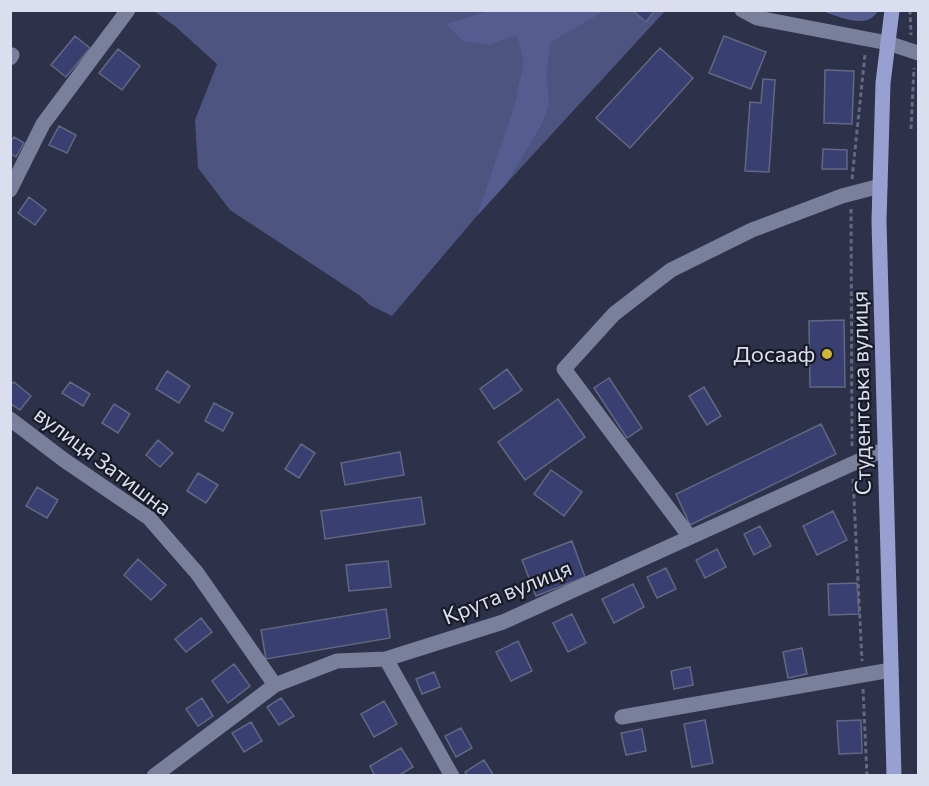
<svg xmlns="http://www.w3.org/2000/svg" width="929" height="786" font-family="Commissioner,sans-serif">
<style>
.green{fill:#4d547f}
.forest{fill:#545c90}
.building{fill:#393f70;stroke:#626883;stroke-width:1.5}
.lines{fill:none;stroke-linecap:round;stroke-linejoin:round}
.path{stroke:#65697f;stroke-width:3;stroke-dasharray:4.5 3;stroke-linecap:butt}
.minor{stroke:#7a7f9c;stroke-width:15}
.major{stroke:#97a0d1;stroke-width:15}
.poi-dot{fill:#d2b736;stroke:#181a25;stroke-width:2}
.labels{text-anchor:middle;stroke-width:4.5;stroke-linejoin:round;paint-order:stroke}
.poi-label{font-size:22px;fill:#dbdeee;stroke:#181a25;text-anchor:end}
.street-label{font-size:22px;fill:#dbdeee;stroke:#181a25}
</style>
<rect width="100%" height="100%" fill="#2d314a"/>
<!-- green -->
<path class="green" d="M154,11H665L481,211L392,316L370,305L359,295L230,210L198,168L195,120L217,64L176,27Z"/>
<!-- forest -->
<path class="forest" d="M493,10L604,11L550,43L546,74L549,102L543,122L507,183L477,216L514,107L524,62L517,35L488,45L463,41L446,24Z
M821,11H878C866,31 840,16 821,11Z"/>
<!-- building -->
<path class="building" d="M632,10H655L646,22Z
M75,36L90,48L66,77L51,65Z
M724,36L766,52L751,89L709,73Z
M660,48L693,78L630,148L596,118Z
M118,49L140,66L122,90L99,73Z
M825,70L854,71L852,124L824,123Z
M763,79L775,80L769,172L745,171L750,102L761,103Z
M59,126L76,135L67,153L49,145Z
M14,137L24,143L16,157L10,153V142Z
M823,149L847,150V169H822Z
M29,197L46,210L35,225L18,213Z
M844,320L845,387H810L809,321Z
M507,369L522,390L494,409L480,389Z
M167,371L190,386L179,403L156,389Z
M609,378L642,428L627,438L594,388Z
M14,382L31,396L20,410L10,403V386Z
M70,382L90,394L83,406L62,393Z
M704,387L721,416L707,425L689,396Z
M558,399L585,437L525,480L498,442Z
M214,403L233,413L223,431L205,421Z
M114,404L130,414L118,433L102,423Z
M821,424L836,454L690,525L676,494Z
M158,440L173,453L160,467L146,455Z
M301,444L315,453L299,478L285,469Z
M400,452L404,475L345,485L341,463Z
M551,470L582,492L564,516L534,494Z
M198,473L218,485L206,503L187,491Z
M37,487L58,500L47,518L26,506Z
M421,497L425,524L325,539L321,511Z
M833,511L847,540L817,555L803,526Z
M760,526L771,546L754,555L744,534Z
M572,541L585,577L536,596L522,560Z
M717,549L726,567L705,578L696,560Z
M138,559L166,585L151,600L124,575Z
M388,561L391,587L349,591L346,565Z
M666,568L676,589L657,598L647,577Z
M857,583L859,614L829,615L828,584Z
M633,584L644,607L614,623L602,599Z
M386,609L390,638L266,659L261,630Z
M572,614L586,643L568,652L553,623Z
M201,618L212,632L186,652L175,639Z
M518,641L532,671L511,681L496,652Z
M802,648L807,674L788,678L783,652Z
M234,664L250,686L228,703L212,681Z
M690,667L693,685L674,689L671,671Z
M434,672L440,687L422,694L416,679Z
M202,698L213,716L198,726L186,709Z
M281,698L294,716L279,725L267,707Z
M384,701L397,724L374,737L361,714Z
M705,720L713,763L692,767L684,724Z
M861,720L862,753L839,754L837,721Z
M251,722L262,741L244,752L232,733Z
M461,728L472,748L456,757L445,736Z
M642,729L646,751L626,755L621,733Z
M401,748L413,767L398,776H375L370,766Z
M484,760L494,776H467L465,772Z"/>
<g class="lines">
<!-- path -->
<path class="path" d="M910,10L911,35
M911,129L914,68
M852,179L865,54
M851,209L852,449
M853,479L862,661
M863,689L867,776"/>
<!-- minor -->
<path class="minor" d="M742,10L757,18L888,43L918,53
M10,58L12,55
M10,190L43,124L128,10
M10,419L64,460L149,518L197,573L275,685
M690,537L564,369L614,314L671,270L752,230L842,196L880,186
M386,659L452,776
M622,717L891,670
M154,776L275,685L337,661L386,659L503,622L885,449"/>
<!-- major -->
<path class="major" d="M892,10L883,83L879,221L894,776"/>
</g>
<!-- markers -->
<circle class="poi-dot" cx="827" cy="354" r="6"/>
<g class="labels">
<!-- poi labels -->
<g class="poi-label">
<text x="815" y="362">Досааф</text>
</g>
<!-- street labels -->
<g class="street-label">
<text transform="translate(861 393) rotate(-91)" y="8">Студентська вулиця</text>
<text transform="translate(103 461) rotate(37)" y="8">вулиця Затишна</text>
<text transform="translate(507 592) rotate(-22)" y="8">Крута вулиця</text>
</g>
</g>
<!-- border -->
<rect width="929" height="786" fill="none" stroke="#dbdeee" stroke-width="24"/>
</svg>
